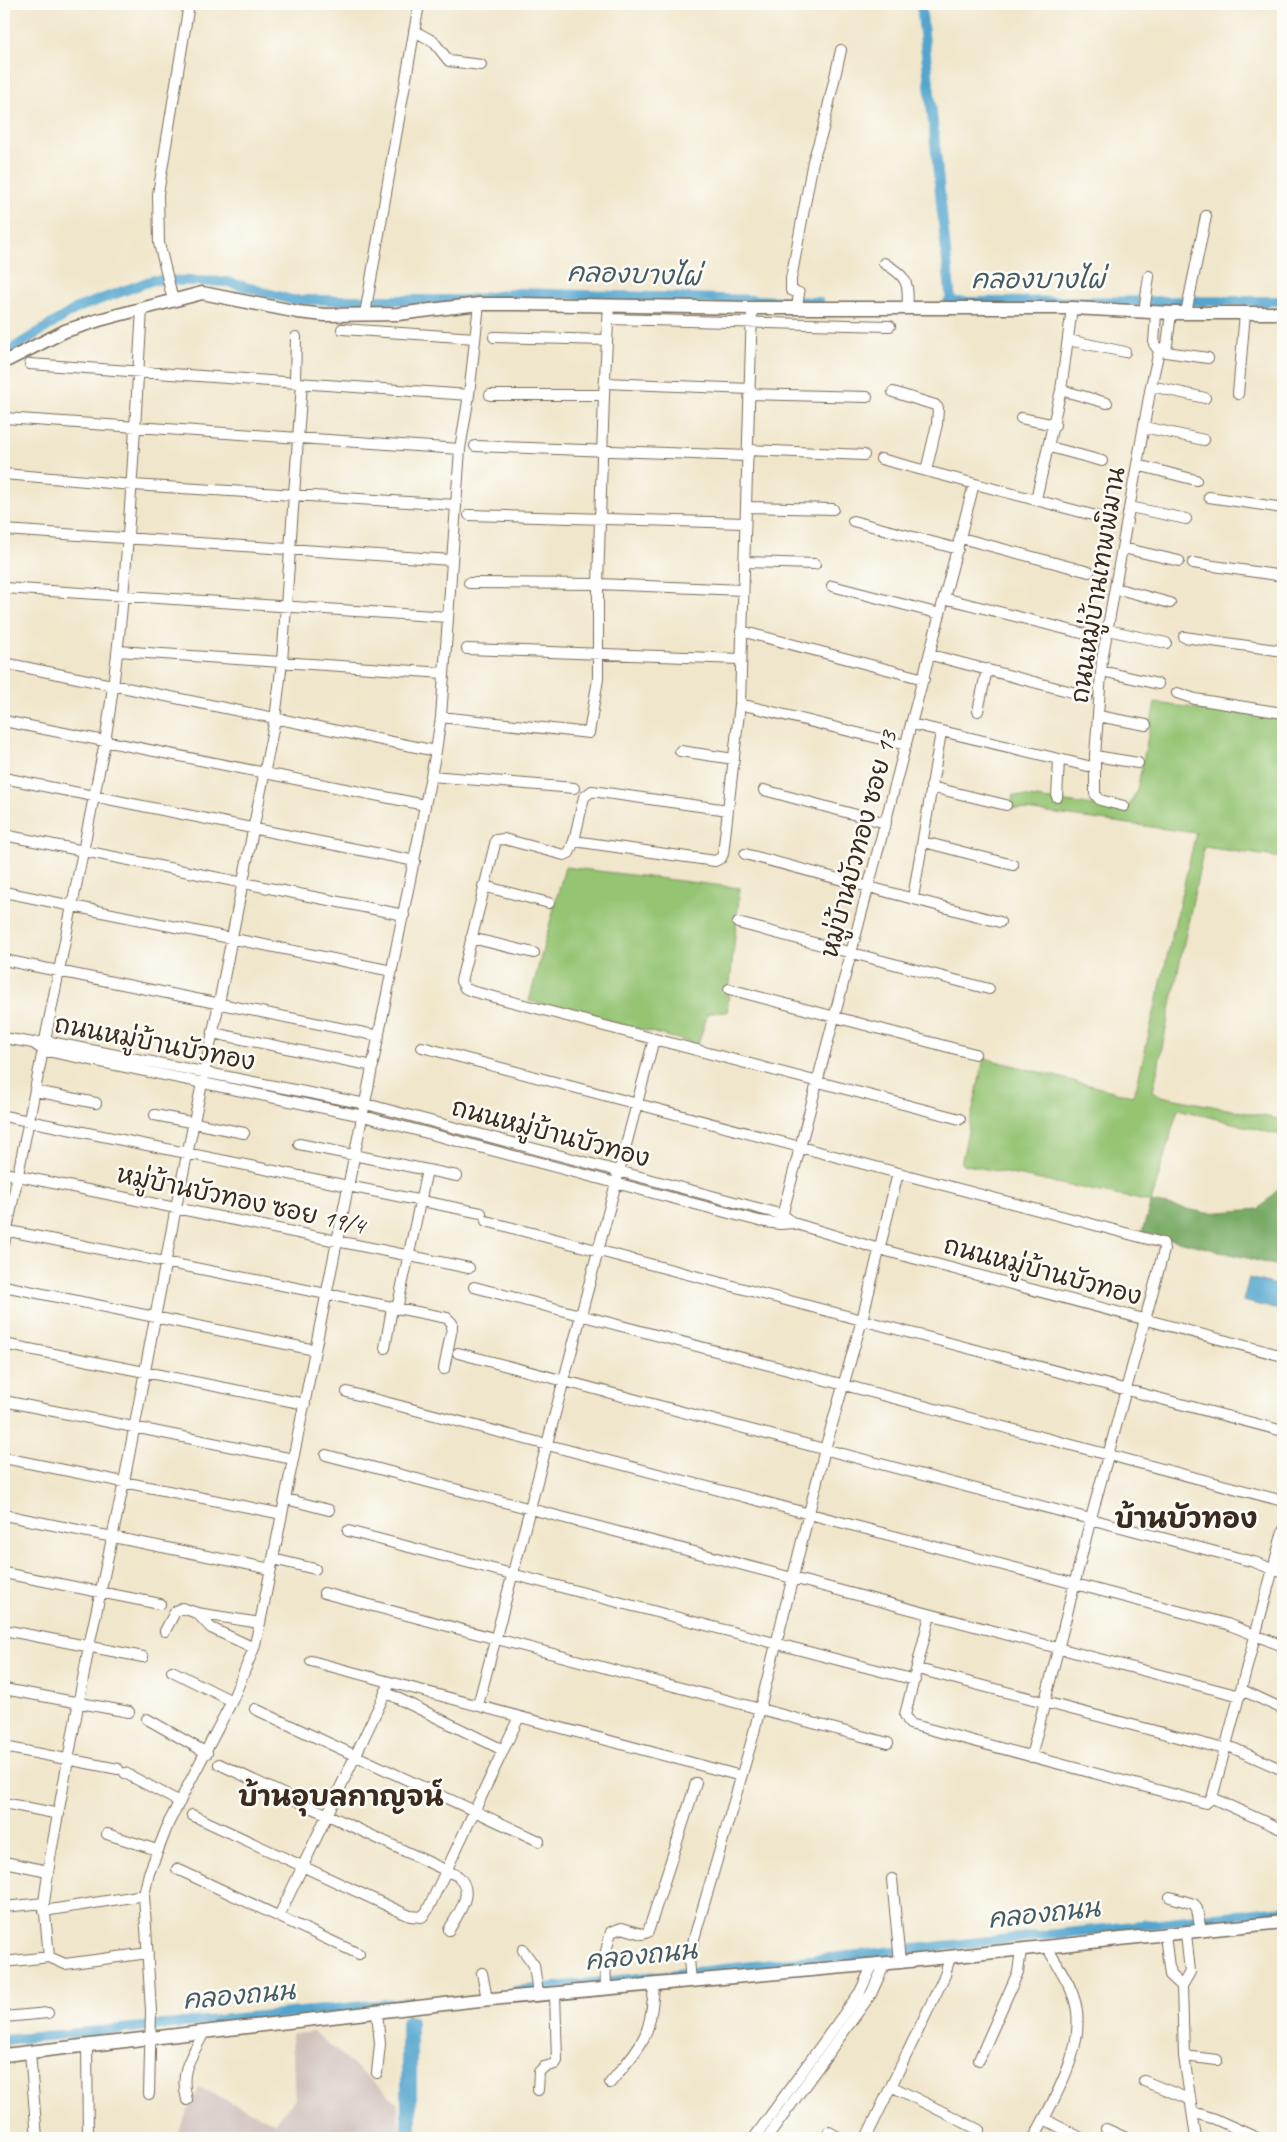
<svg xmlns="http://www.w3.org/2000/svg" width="1287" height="2142" font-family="Caveat,'Playpen Sans Thai',sans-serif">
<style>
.industrial{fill:#cfc0bb}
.green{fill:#95c473;stroke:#687748}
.forest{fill:#78aa65;stroke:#5a6a42}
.water{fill:#52a5ce;stroke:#466876}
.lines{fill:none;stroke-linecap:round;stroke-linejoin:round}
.canal{stroke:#52a5ce;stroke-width:10}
.river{stroke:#52a5ce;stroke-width:16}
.minor-casing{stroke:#7a6c5b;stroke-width:12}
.tertiary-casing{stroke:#7a6c5b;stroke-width:15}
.minor{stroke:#fff;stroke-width:10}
.tertiary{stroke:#fff;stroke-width:12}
.labels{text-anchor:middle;stroke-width:5;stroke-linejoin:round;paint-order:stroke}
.street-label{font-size:25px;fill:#3b2a1e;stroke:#fdfcf7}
.water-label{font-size:26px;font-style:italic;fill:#445b64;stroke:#fdfcf7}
.quarter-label{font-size:28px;font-weight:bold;fill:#3b2a1e;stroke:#fdfcf7}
</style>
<rect width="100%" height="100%" fill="#fdfcf7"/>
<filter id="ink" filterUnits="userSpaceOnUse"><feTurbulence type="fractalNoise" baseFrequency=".02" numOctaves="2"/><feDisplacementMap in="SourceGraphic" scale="10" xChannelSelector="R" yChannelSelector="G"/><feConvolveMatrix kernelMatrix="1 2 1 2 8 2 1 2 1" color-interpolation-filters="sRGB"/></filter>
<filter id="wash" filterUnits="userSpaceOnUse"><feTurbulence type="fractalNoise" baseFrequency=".0096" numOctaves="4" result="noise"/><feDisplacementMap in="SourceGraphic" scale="20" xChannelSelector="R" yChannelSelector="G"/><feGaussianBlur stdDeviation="1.12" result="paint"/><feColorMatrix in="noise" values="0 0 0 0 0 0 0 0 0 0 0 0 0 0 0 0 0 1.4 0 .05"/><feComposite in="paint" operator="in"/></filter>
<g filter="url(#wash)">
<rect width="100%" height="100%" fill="#f0e6cb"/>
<!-- industrial -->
<path class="industrial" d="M314,2032L397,2102L401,2138H175L199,2087L275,2123L295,2098L292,2034Z"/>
<!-- green -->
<path class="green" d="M1155,703L1283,719V858L1204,847L1153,1091L1161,1096L1283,1120V1136L1178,1109L1151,1202L961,1164L984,1058L1132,1096L1137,1085L1196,833L1011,808L1013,795L1127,810L1137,790Z
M565,867L740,888L727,1012L708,1013L698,1044L529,1001Z"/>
<!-- forest -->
<path class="forest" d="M1283,1184V1267L1142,1232L1151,1202L1207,1213L1259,1209Z"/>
<!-- water -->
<path class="water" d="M1249,1278L1283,1287V1311L1243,1301Z"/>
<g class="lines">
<!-- canal -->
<path class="canal" d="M921,4L951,302
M948,302L1283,301
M4,354L77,308L153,280L228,282L292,300H467L519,293L819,302
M516,1991L1283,1910
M4,2040L407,2002"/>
<!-- river -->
<path class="river" d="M409,2138V2023"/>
</g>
</g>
<g filter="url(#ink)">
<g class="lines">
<!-- minor casing -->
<g class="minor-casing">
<path id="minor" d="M414,31L433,41L449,61L481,65
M884,263C906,276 910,282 907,309
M173,300L159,243L158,194L189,4
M752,308L740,704L723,854L721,858L715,861L574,841L569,853L564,855L504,839L496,840L461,981L465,988L471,991L960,1119
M797,308L799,293L791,290V279L813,161L823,129L841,50
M1144,312L1149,276
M1156,313L1154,344L1159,351
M1186,313L1206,216
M365,314L419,4
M609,319L890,326
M342,329L475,338
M494,337L607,340
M1068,340L1125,352
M1159,351L1208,358
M30,364L469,395
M295,382L296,337
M605,383L750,389
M1151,386L1205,398
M1061,390L1107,403
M893,392L935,405L938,408L937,424L926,471
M750,394L867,397
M1238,394L1245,313
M490,395H604
M4,418L460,449
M1021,418L1055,425
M1144,427L1204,440
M475,446L748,456
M1050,447L1102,461
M748,450L864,455
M881,459L1100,517
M1137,465L1196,480
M4,474L133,485L456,505
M1209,497L1283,508
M1036,499L1061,390L1072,308
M746,507L833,509
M1130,507L1186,519
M469,515L745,523
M853,521L958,549
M4,530L451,560
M961,538L1089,572
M1123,548L1179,561
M744,562L815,564
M1193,563L1283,576
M469,583L598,584L743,590
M832,586L940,614
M4,588L448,617
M1115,588L1170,603
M944,598L1089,635
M1108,630L1166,643
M741,631L924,679
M1184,637L1283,651
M467,649L740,659
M118,651L444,673
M931,655L1087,696
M4,663L436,751
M1102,671L1158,684
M1177,693L1195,699L1283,713
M740,704L906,745
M978,711L987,669
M1098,716L1146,725
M441,717L589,733L598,679V584L604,395L609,305
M4,721L425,805
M912,724L1088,766
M680,751L734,759
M1095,756L1138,763
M431,776L574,788
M4,778L415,861
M931,787L1006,805
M764,790L886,823
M1057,797L1059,760
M1124,806L1100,800L1095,794V756L1102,660L1151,386L1159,351L1167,345L1171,313
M4,835L404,915
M574,841L584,797L592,791L728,810
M924,842L1013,865
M745,854L1000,922
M483,886L549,903
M4,892L392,971
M913,898L941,732
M738,923L989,989
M471,938L534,953
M4,960L379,1036
M729,989L975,1054
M213,1033L373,1066
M4,1038L33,1043L45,1041L366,1104L761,1209L783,1215L793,1223
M33,1043L43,1050L363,1116L759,1221L780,1224L793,1223L879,1249L1283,1356
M422,1047L1163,1243L1164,1250L1091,1518L1031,1757
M35,1091L96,1103
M155,1115L244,1133
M4,1116L481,1213
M299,1144L457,1176
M4,1173L469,1268
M781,1220L974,484
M486,1221L1283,1431
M4,1230L447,1318L452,1323V1328L444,1369
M4,1244L105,742C128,598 133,453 142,309
M4,1286L315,1350
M474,1287L1283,1501
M397,1309L427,1170
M4,1344L305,1404
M385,1348L392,1308
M458,1353L1254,1562L1283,1573
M347,1392L1227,1624L1283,1646
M4,1401L293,1459
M326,1455L1240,1696
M4,1458L282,1514
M286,1499L329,1510
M4,1515L271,1569
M348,1531L915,1680
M273,1559L315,1569
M4,1573L160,1604
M324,1593L888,1743
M197,1613L211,1628L254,1648
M930,1615L905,1715L910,1724L1206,1803L1212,1798L1283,1531
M4,1630L143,1657
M165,1631L175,1612L182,1608L197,1613L260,1623
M311,1661L741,1776
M918,1669L1224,1749
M172,1671L232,1701
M4,1689L129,1712
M1242,1690L1283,1709
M385,1692L503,1750
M478,1705L654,1039
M255,1709L539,1841
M147,1719L207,1753
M1226,1745L1283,1770
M4,1747L118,1769
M219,1764L458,1876C476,1893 458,1913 449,1930
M125,1773L180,1802
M1212,1798L1283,1830
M4,1803L59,1814
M192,1815L401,1912L410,1916L422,1917L427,1911L519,1717
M107,1834L157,1850
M4,1862L48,1871
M177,1869L359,1954
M892,1879L900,1962
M1170,1897L1194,1904L1197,1909L1201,1932
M4,1907L44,1903
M44,1911L144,1895
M279,1916L390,1683
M1186,1933L1190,1972L1182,1986L1184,2056L1196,2138
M1165,1935L1170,1975L1182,1986
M523,1950L534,1965L538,1994
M49,1957L44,1903L50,1858L89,1646L124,1482L176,1207L219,1003L275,719L282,662L302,383
M4,1962L49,1957L65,1964L148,1953
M482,1973L487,1999
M691,1982L689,1959L695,1935L752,1740L825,1449L862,1320L898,1173
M606,1989L605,1955L611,1932L622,1928L642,1934L648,1932L696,1783
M377,2012L380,2044L377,2073
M4,2017L48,2013
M87,2046L88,2138
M30,2052L37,2138
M1184,2056L1217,2060
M979,2060L1018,1972L1021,1950
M1144,2081L1189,2099
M610,2083C643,2043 651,2038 654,1985
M893,2087L979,2130
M538,2090L539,2072L544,2067L555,2064L557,2061L555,1993
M149,2094L151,2011L144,1895L149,1873L169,1822L232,1701L254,1648L260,1623L436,751L441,717L460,449L469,395L479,304
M187,2100C179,2069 191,2059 204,2032
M1193,2112L1215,2119L1257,2138
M1044,2119L1081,2138
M1106,2129L1126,2138
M829,2132L840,2138
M754,2138L860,1992L873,1964
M767,2138L871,1994L885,1963
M866,2138L945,1975L950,1957
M1034,2138C1054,2099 1089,2043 1074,1998C1069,1980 1056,1964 1047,1947"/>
</g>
<!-- tertiary casing -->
<g class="tertiary-casing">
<path id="tertiary" d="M4,362L65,331L99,320L202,293L298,312L325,315L398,314L479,304H520L752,308H1072L1171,313H1283
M4,2055L470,2001L900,1962L1283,1922"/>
</g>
<!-- minor -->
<use href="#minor" class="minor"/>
<!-- tertiary -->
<use href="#tertiary" class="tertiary"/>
</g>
</g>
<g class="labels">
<!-- street labels -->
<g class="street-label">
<text transform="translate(1097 585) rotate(-81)" y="9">ถนนหมู่บ้านเทพพิมาน</text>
<text transform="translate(858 844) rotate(-75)" y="9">หมู่บ้านบัวทอง ซอย 13</text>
<text transform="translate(155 1042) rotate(11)" y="9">ถนนหมู่บ้านบัวทอง</text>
<text transform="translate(551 1132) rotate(15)" y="9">ถนนหมู่บ้านบัวทอง</text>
<text transform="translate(241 1199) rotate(12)" y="9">หมู่บ้านบัวทอง ซอย 19/4</text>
<text transform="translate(1043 1270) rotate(15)" y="9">ถนนหมู่บ้านบัวทอง</text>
</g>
<!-- water labels -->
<g class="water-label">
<text transform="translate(634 274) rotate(2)" y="9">คลองบางไผ่</text>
<text x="1038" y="288">คลองบางไผ่</text>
<text transform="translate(1044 1913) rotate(-6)" y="9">คลองถนน</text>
<text transform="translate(641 1955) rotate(-6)" y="9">คลองถนน</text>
<text transform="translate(239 1995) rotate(-5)" y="9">คลองถนน</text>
</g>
<!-- quarter labels -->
<g class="quarter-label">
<text x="1186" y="1528">บ้านบัวทอง</text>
<text x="341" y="1806">บ้านอุบลกาญจน์</text>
</g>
</g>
<!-- margin -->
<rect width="1287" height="2142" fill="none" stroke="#fdfcf7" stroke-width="20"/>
</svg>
